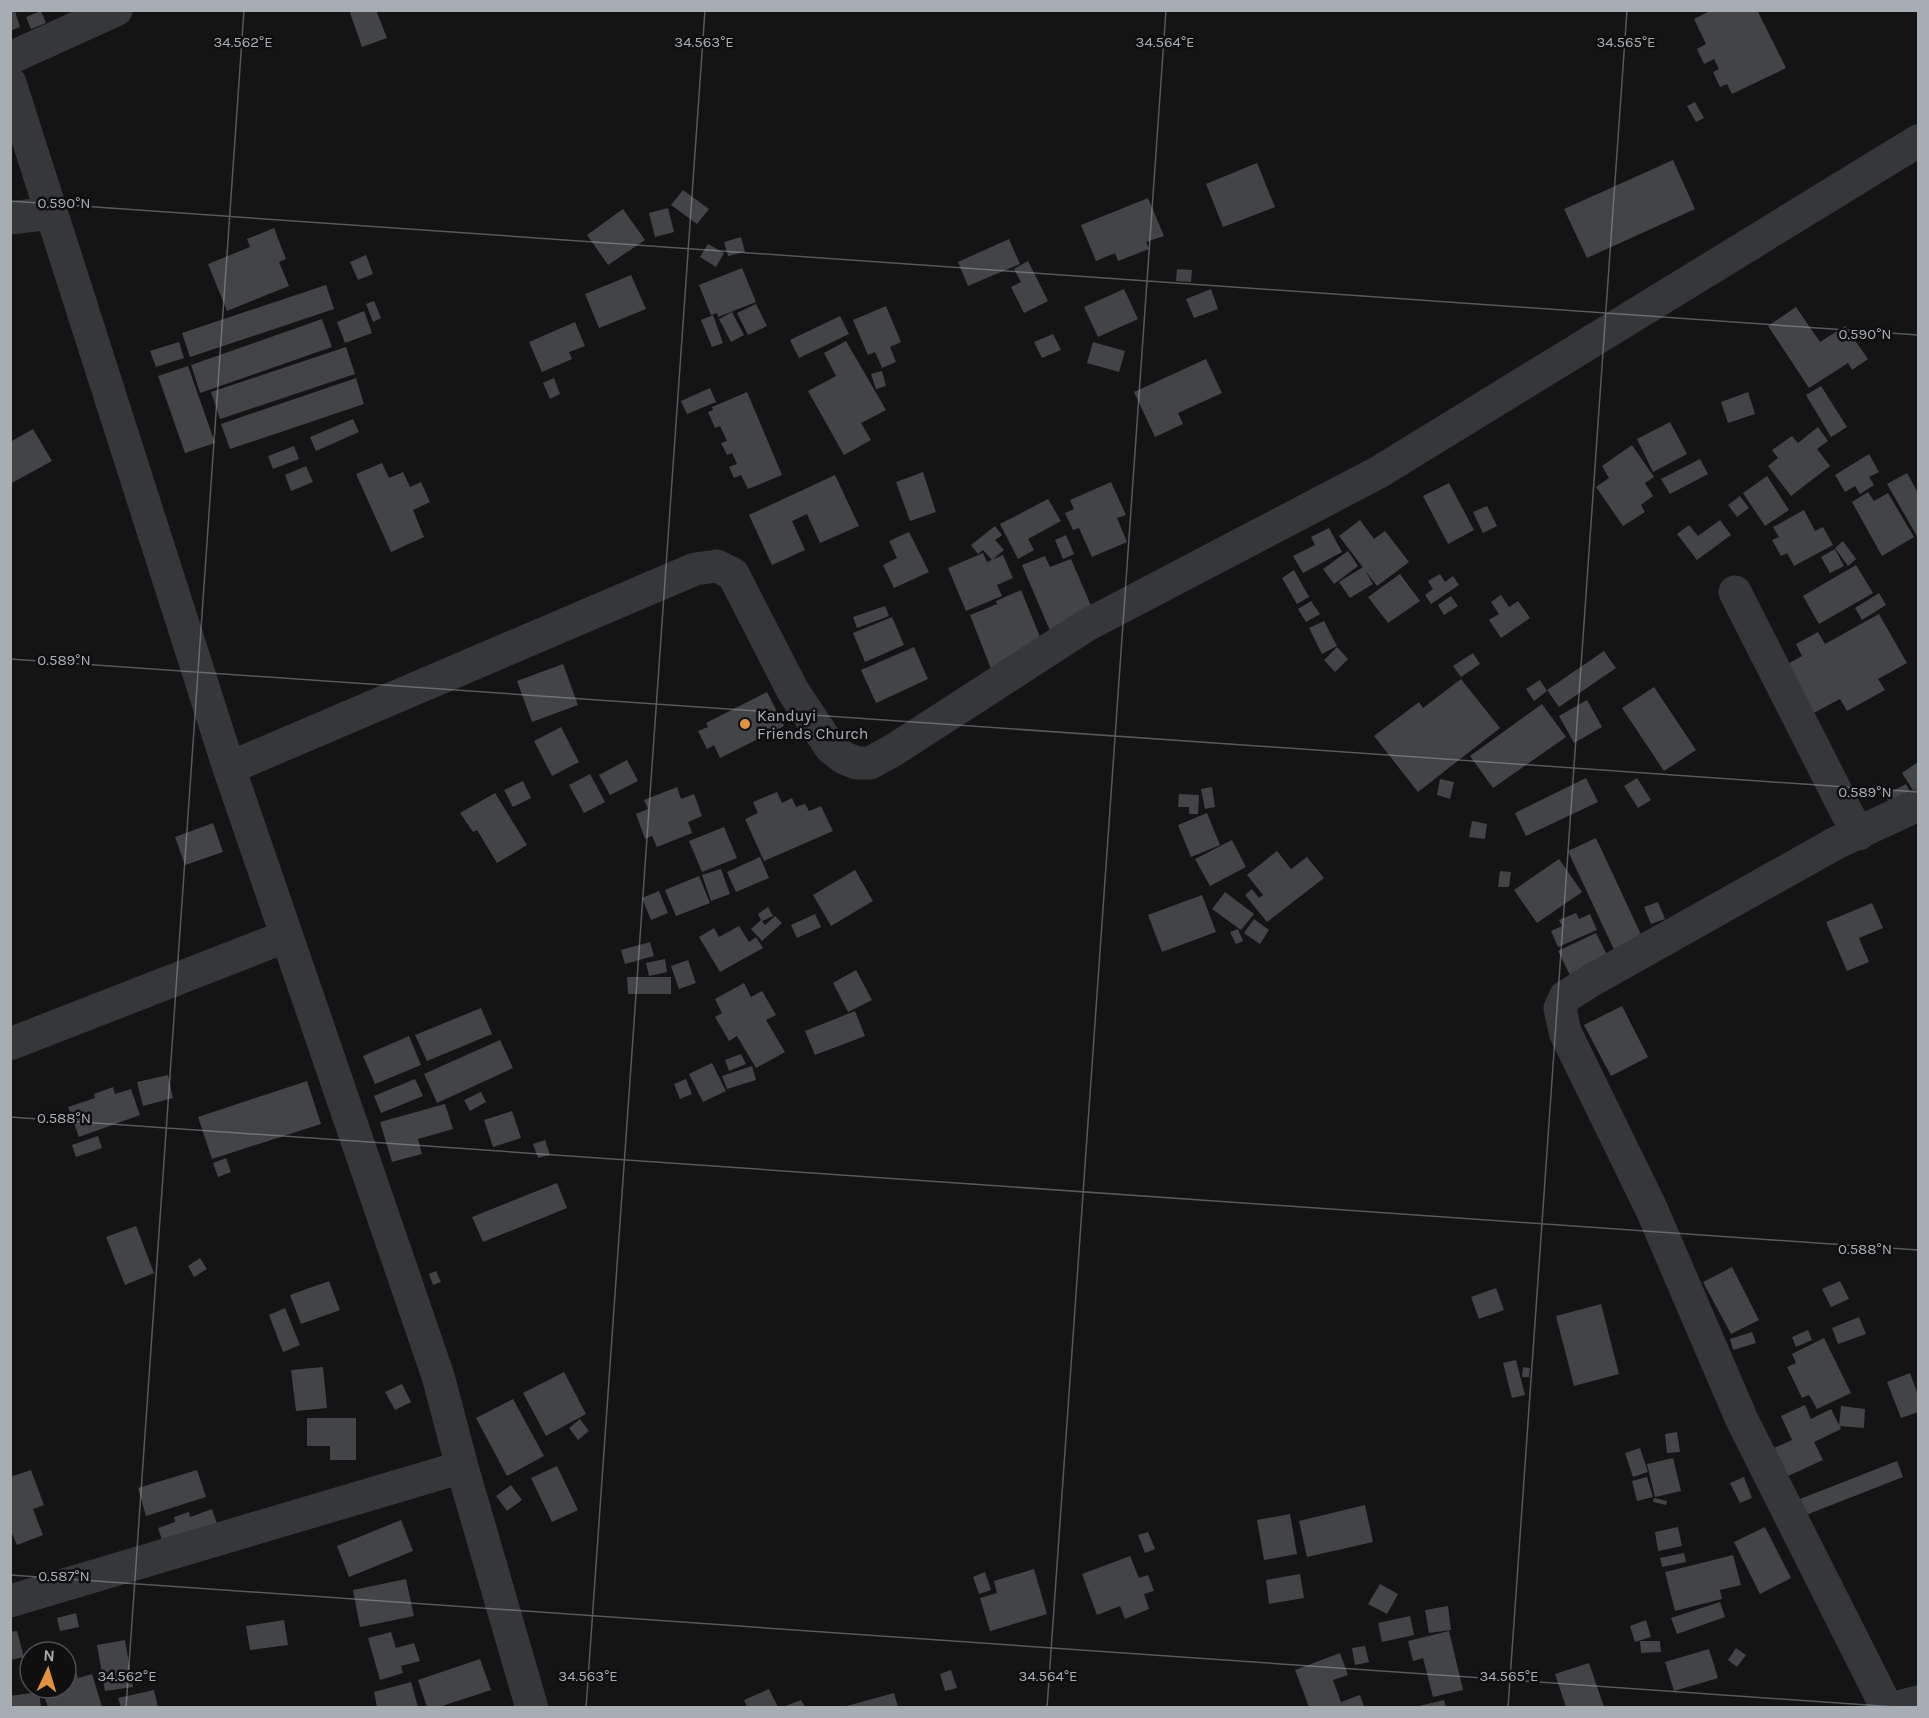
<svg xmlns="http://www.w3.org/2000/svg" width="1929" height="1718" font-family="Karla,sans-serif">
<style>
.building{fill:#434448}
.lines{fill:none;stroke-linecap:round;stroke-linejoin:round}
.street{stroke:#35373a;stroke-width:33}
.ticks{fill:none;stroke:#a7adb4;stroke-width:1.5;stroke-opacity:0.45}
.poi-dot{fill:#e19140;stroke:#0f0f10;stroke-width:2}
.labels{text-anchor:middle;stroke-width:5;stroke-linejoin:round;paint-order:stroke}
.poi-label{font-size:16px;fill:#a7adb4;stroke:#0f0f10;text-anchor:start}
.ticks-label{font-size:15px;text-anchor:middle;fill:#a7adb4;stroke:#0f0f10;stroke-width:5;stroke-linejoin:round;paint-order:stroke}
</style>
<rect width="100%" height="100%" fill="#141415"/>
<!-- building -->
<path class="building" d="M349,10H376L387,38L362,47Z
M1712,10H1757L1786,68L1732,94L1727,84L1720,87L1713,72L1719,69L1714,59L1704,64L1697,49L1706,44L1694,19Z
M15,11L20,27L10,31V13Z
M41,11L46,23L31,29L26,17Z
M1695,102L1704,118L1696,122L1687,106Z
M1673,160L1695,209L1587,258L1564,209Z
M1257,163L1275,207L1223,227L1206,184Z
M683,190L709,209L697,224L671,205Z
M1148,198L1164,236L1146,242L1149,249L1118,261L1115,253L1096,261L1081,225Z
M668,208L674,232L655,237L649,213Z
M623,209L645,240L608,265L587,235Z
M274,228L286,259L279,262L289,286L227,311L208,264L250,247L247,239Z
M741,237L745,252L728,256L724,242Z
M1009,239L1020,264L968,286L958,262Z
M708,244L724,253L716,267L700,257Z
M366,255L373,274L358,280L350,262Z
M1028,261L1048,301L1024,313L1011,287L1021,282L1014,269Z
M742,268L756,302L718,317L717,313L711,315L699,285Z
M1177,269L1192,270L1191,282L1176,281Z
M631,275L646,309L599,328L585,294Z
M326,285L334,309L190,357L182,333Z
M1124,289L1138,319L1098,337L1084,307Z
M1211,289L1218,309L1194,318L1186,299Z
M374,301L381,318L373,322L366,304Z
M756,304L767,326L748,335L737,313Z
M886,306L901,342L890,347L896,362L882,368L875,352L868,355L853,320Z
M1796,307L1820,342L1845,326L1868,359L1852,370L1848,363L1809,388L1768,326Z
M364,311L372,333L345,343L337,322Z
M732,312L744,335L731,342L719,319Z
M713,315L723,343L712,347L701,320Z
M840,316L849,334L799,358L790,340Z
M322,319L332,347L200,393L191,365Z
M575,322L585,346L569,352L572,359L542,372L529,342Z
M1053,334L1061,350L1042,358L1034,342Z
M846,341L886,410L861,423L871,440L844,455L808,391L836,376L824,353Z
M179,342L184,358L156,367L150,351Z
M1093,342L1125,351L1119,372L1087,363Z
M346,347L355,374L220,419L211,392Z
M1206,359L1222,393L1178,413L1183,424L1155,437L1134,392Z
M188,366L215,443L185,453L158,376Z
M882,371L886,386L876,389L871,374Z
M356,378L364,404L230,449L221,424Z
M554,378L560,394L550,399L543,383Z
M1821,386L1847,427L1831,437L1806,395Z
M710,388L716,402L687,414L681,401Z
M747,392L782,475L748,489L741,475L734,478L729,467L737,464L732,453L727,455L721,443L727,441L720,426L715,428L708,412L713,410L712,407Z
M1748,392L1755,414L1728,423L1721,402Z
M353,419L359,432L316,451L310,437Z
M1670,422L1687,454L1653,472L1637,439Z
M1818,427L1828,441L1817,449L1830,466L1791,496L1768,466L1778,458L1772,450L1792,436L1798,443Z
M33,429L52,461L10,484V442Z
M1632,445L1654,477L1645,483L1653,496L1641,505L1645,512L1623,526L1596,487L1609,478L1602,466Z
M294,446L299,459L273,469L268,456Z
M1869,454L1879,472L1869,477L1874,485L1860,494L1855,486L1845,492L1835,475Z
M1700,459L1708,474L1670,494L1661,479Z
M382,463L389,478L403,472L410,487L421,482L430,502L413,510L424,537L391,552L356,474Z
M306,466L313,482L291,491L285,475Z
M923,472L936,512L910,521L896,482Z
M1907,473L1918,493V538L1887,484Z
M835,475L859,526L820,543L807,514L792,521L805,550L772,565L749,515Z
M1767,476L1789,510L1765,526L1743,493Z
M1111,482L1126,515L1117,518L1127,542L1092,557L1079,528L1073,530L1065,513L1074,509L1070,500Z
M1449,483L1474,530L1448,544L1423,496Z
M1868,492L1874,501L1888,493L1914,537L1882,556L1852,502Z
M1740,496L1749,508L1737,517L1728,505Z
M1048,499L1061,521L1028,539L1034,550L1018,559L1000,524Z
M1487,506L1497,526L1483,533L1473,512Z
M1804,510L1815,531L1823,527L1833,545L1794,566L1787,553L1781,556L1772,540L1779,537L1773,527Z
M1360,520L1374,539L1385,531L1409,562L1377,586L1339,536Z
M1720,520L1731,535L1697,560L1677,534L1689,525L1698,536Z
M995,526L1002,535L995,540L1004,550L992,560L983,550L978,554L971,545Z
M1329,528L1342,552L1303,573L1293,556L1315,545L1311,537Z
M909,532L929,572L894,588L883,565L897,558L889,541Z
M1066,535L1074,554L1063,559L1055,540Z
M1843,541L1856,559L1848,566L1835,548Z
M1835,549L1844,566L1830,573L1821,557Z
M1348,551L1358,566L1334,584L1323,569Z
M983,553L987,562L1003,555L1013,578L997,585L1002,596L966,611L948,568Z
M1045,556L1050,567L1071,559L1095,615L1051,633L1022,565Z
M1856,565L1873,593L1819,624L1803,596Z
M1363,567L1373,584L1350,598L1339,582Z
M1294,570L1309,597L1297,604L1282,578Z
M1400,574L1420,601L1388,623L1368,597Z
M1440,574L1445,582L1453,576L1459,585L1431,604L1425,595L1433,589L1428,581Z
M1021,590L1043,644L993,674L970,615L997,604L996,601Z
M1879,593L1886,605L1862,620L1855,608Z
M1501,595L1509,607L1518,601L1530,618L1501,638L1489,620L1499,614L1491,602Z
M1451,596L1458,606L1444,615L1438,605Z
M1311,601L1320,614L1306,622L1298,609Z
M885,606L889,616L857,628L853,617Z
M1879,614L1907,663L1878,679L1885,690L1847,711L1840,699L1808,716L1780,668L1802,656L1796,644L1818,632L1825,644Z
M892,617L904,645L865,662L853,633Z
M1324,621L1337,646L1322,654L1309,628Z
M914,647L928,679L876,703L861,670Z
M1337,647L1348,659L1335,672L1324,660Z
M1604,651L1616,668L1559,707L1547,690Z
M1473,653L1480,664L1461,677L1453,666Z
M563,664L578,705L532,722L517,681Z
M1461,679L1500,728L1418,792L1374,736L1419,702L1423,708Z
M1540,680L1547,691L1534,701L1526,689Z
M1654,687L1696,750L1664,771L1622,708Z
M767,692L784,726L720,758L714,745L707,749L698,731L708,727L706,723Z
M1587,700L1602,727L1574,743L1559,716Z
M1542,704L1566,737L1493,788L1470,756Z
M561,727L579,762L552,776L534,741Z
M627,760L638,781L610,795L599,775Z
M1918,762V798L1902,773Z
M590,774L605,802L584,813L569,785Z
M1586,778L1598,802L1526,836L1515,813Z
M1637,778L1651,800L1638,808L1624,786Z
M1440,779L1454,782L1450,799L1437,795Z
M523,781L531,798L513,807L504,790Z
M1906,784L1916,802L1888,801L1885,795Z
M677,787L681,799L694,794L702,816L688,822L692,833L657,847L652,836L645,839L636,814L648,809L644,800Z
M1212,787L1215,807L1205,809L1201,789Z
M777,792L782,803L792,798L796,807L805,804L809,811L821,806L833,831L764,861L745,819L758,813L753,802Z
M495,793L527,845L497,863L477,830L473,832L460,813Z
M1179,794L1199,795L1198,814H1189V807H1178Z
M1207,813L1220,845L1191,857L1178,825Z
M1472,821L1487,824L1485,839L1469,837Z
M213,823L223,852L185,865L175,837Z
M724,827L737,858L702,872L689,841Z
M1596,838L1644,941L1616,954L1568,851Z
M1232,840L1246,867L1210,886L1195,859Z
M1277,851L1291,869L1307,857L1324,878L1267,922L1245,895L1252,889L1259,898L1263,895L1247,875Z
M760,857L769,878L736,892L727,872Z
M1559,859L1582,892L1537,923L1514,890Z
M721,869L730,894L711,901L702,875Z
M855,870L873,901L831,926L813,895Z
M1500,871L1511,872L1509,887H1498Z
M699,876L710,903L676,916L665,890Z
M659,891L668,913L651,920L642,898Z
M1225,892L1254,914L1241,930L1212,909Z
M1202,895L1216,932L1162,952L1148,915Z
M1658,902L1665,919L1651,924L1644,907Z
M1872,903L1883,928L1859,938L1869,962L1847,971L1826,922Z
M768,907L773,916L762,921L765,925L775,916L782,923L762,941L751,929L761,920L758,914Z
M1576,913L1579,919L1590,914L1597,930L1558,947L1551,931L1562,926L1559,920Z
M815,914L821,927L797,938L791,925Z
M1254,919L1269,930L1260,944L1244,933Z
M739,926L749,942L756,937L763,948L720,972L699,937L714,928L719,937Z
M1238,929L1243,941L1236,944L1230,932Z
M1596,933L1611,963L1573,981L1558,951Z
M650,942L654,956L625,964L621,950Z
M665,959L667,972L649,976L646,963Z
M688,960L696,983L679,989L671,966Z
M856,970L872,1000L848,1012L833,983Z
M627,977H671V994H628Z
M744,983L751,997L762,991L776,1015L766,1020L785,1052L756,1068L737,1036L729,1041L715,1017L722,1013L715,999Z
M1622,1006L1648,1057L1611,1076L1584,1025Z
M481,1008L492,1034L427,1061L415,1035Z
M855,1011L865,1036L815,1055L805,1031Z
M409,1036L421,1065L375,1084L363,1056Z
M500,1040L513,1068L437,1103L424,1074Z
M741,1054L746,1064L729,1071L725,1060Z
M712,1063L726,1091L703,1102L689,1074Z
M752,1066L756,1080L727,1089L722,1076Z
M168,1075L173,1098L143,1106L137,1082Z
M415,1079L423,1096L381,1113L374,1096Z
M686,1079L692,1094L680,1099L674,1084Z
M307,1081L321,1124L212,1159L198,1117Z
M113,1087L115,1094L131,1089L140,1115L79,1137L68,1107L95,1098L94,1094Z
M481,1092L486,1102L470,1111L464,1100Z
M445,1104L453,1129L418,1139L422,1154L392,1162L380,1122Z
M512,1111L521,1138L493,1147L484,1120Z
M98,1136L102,1148L76,1157L72,1145Z
M545,1140L550,1155L538,1158L533,1144Z
M226,1158L231,1172L218,1177L213,1163Z
M557,1183L567,1208L483,1242L472,1217Z
M136,1226L154,1273L125,1285L106,1237Z
M200,1258L207,1269L194,1277L188,1266Z
M1732,1267L1759,1320L1731,1334L1703,1282Z
M436,1271L441,1282L433,1285L429,1274Z
M329,1281L340,1310L301,1324L290,1295Z
M1840,1281L1849,1299L1831,1307L1822,1289Z
M1496,1288L1504,1310L1479,1319L1471,1297Z
M1601,1304L1619,1374L1574,1386L1556,1316Z
M285,1308L300,1345L283,1352L269,1315Z
M1859,1317L1866,1334L1838,1344L1832,1328Z
M1808,1330L1812,1340L1796,1347L1792,1337Z
M1752,1332L1756,1343L1733,1350L1730,1339Z
M1824,1338L1851,1393L1817,1409L1809,1395L1802,1398L1787,1367L1796,1363L1792,1354Z
M1516,1360L1525,1395L1512,1398L1503,1363Z
M323,1367L327,1408L296,1411L291,1370Z
M1523,1367L1530,1368L1529,1377H1522Z
M564,1372L586,1414L546,1436L523,1393Z
M1910,1373L1918,1395V1412L1901,1418L1887,1382Z
M402,1384L411,1402L395,1410L385,1392Z
M513,1399L544,1456L507,1476L476,1418Z
M1805,1405L1811,1419L1831,1409L1841,1429L1814,1442L1823,1460L1788,1476L1774,1448L1792,1440L1781,1416Z
M1841,1406L1865,1409L1864,1428L1839,1426Z
M307,1418H356V1460H330V1446H307Z
M580,1419L589,1431L578,1440L569,1428Z
M1677,1432L1680,1452L1667,1453L1665,1434Z
M1640,1448L1648,1472L1633,1477L1625,1453Z
M1673,1458L1681,1491L1655,1497L1647,1464Z
M1897,1461L1903,1477L1806,1515L1800,1499Z
M557,1466L578,1510L552,1522L531,1478Z
M31,1470L44,1505L33,1509L43,1535L17,1545L10,1529V1477Z
M197,1470L206,1497L146,1516L138,1488Z
M1647,1477L1653,1497L1637,1501L1632,1481Z
M1744,1477L1752,1498L1740,1503L1730,1483Z
M511,1485L522,1500L507,1511L496,1496Z
M1654,1498L1667,1501L1666,1505L1653,1502Z
M1365,1505L1373,1542L1307,1557L1299,1521Z
M212,1509L219,1530L165,1549L158,1528L175,1522L174,1517L189,1512L190,1517Z
M1290,1514L1297,1554L1264,1560L1257,1520Z
M401,1520L413,1551L349,1577L337,1546Z
M1678,1527L1682,1546L1658,1551L1655,1532Z
M1765,1527L1791,1578L1760,1594L1734,1542Z
M1148,1532L1155,1549L1145,1553L1138,1535Z
M1684,1553L1686,1562L1662,1567L1660,1558Z
M1733,1555L1741,1585L1720,1590L1722,1599L1675,1611L1665,1572Z
M1130,1556L1139,1578L1148,1575L1154,1591L1144,1594L1149,1609L1125,1619L1120,1606L1097,1615L1082,1574Z
M1034,1569L1047,1614L990,1631L980,1598L997,1593L994,1581Z
M985,1572L991,1590L979,1594L973,1577Z
M1300,1574L1304,1598L1269,1604L1266,1580Z
M406,1579L414,1616L360,1627L353,1590Z
M1380,1584L1398,1594L1387,1614L1368,1604Z
M1720,1602L1725,1617L1677,1634L1671,1618Z
M1448,1606L1451,1630L1429,1633L1425,1610Z
M76,1613L79,1627L60,1631L57,1618Z
M1410,1616L1414,1635L1382,1642L1378,1623Z
M284,1620L288,1645L250,1650L246,1626Z
M1646,1620L1651,1637L1635,1642L1630,1626Z
M17,1631L24,1657L10,1660V1632Z
M1449,1631L1463,1690L1433,1697L1423,1658L1413,1661L1408,1641Z
M391,1632L396,1648L414,1643L420,1661L401,1666L403,1673L380,1680L368,1638Z
M125,1640L133,1687L105,1691L97,1645Z
M1640,1641H1660L1661,1652L1641,1653Z
M1365,1646L1369,1662L1355,1665L1352,1648Z
M1736,1648L1746,1655L1737,1667L1728,1660Z
M1709,1649L1718,1678L1674,1691L1665,1662Z
M1340,1653L1348,1675L1333,1680L1341,1702L1360,1695L1364,1707H1309L1295,1670Z
M480,1659L491,1690L439,1707H427L418,1680Z
M1589,1663L1604,1707H1566L1555,1674Z
M75,1668L78,1678L92,1674L102,1707H48L42,1690L49,1688H66V1671Z
M951,1670L957,1688L945,1691L940,1674Z
M411,1682L418,1707H377L374,1692Z
M769,1689L778,1707H747L744,1700Z
M154,1690L158,1707H121L118,1698Z
M39,1692L41,1707H10V1696Z
M894,1693L898,1707H843Z
M801,1700L805,1707H783Z
M1444,1700L1446,1707H1415Z"/>
<g class="lines">
<!-- street -->
<path class="street" d="M10,58L116,10
M10,83L229,768L438,1376L462,1467L532,1708
M10,218L51,213
M1735,592L1848,815L1859,834
M229,768L695,569L717,566L733,574L793,691L831,748L844,758L857,763H870L892,751L1087,625L1379,472L1918,141
M10,1044L287,936
M10,1601L462,1467
M1887,1708L1742,1420L1651,1208L1565,1032L1560,1008L1565,997L1592,980L1836,843L1918,805
M1894,1708L1918,1702"/>
</g>
<!-- ticks -->
<path class="ticks" d="M10,201L1918,335M10,659L1918,792M10,1117L1918,1250M10,1575L1910,1708M126,1708L244,10M586,1708L705,10M1047,1708L1166,10M1508,1708L1627,10"/>
<!-- markers -->
<circle class="poi-dot" cx="745" cy="724" r="6"/>
<g class="labels">
<!-- poi labels -->
<g class="poi-label">
<text x="757" y="721">Kanduyi<tspan x="757" dy="18">Friends Church</tspan></text>
</g>
</g>
<g class="ticks-label">
<text x="243" y="47">34.562°E</text>
<text x="704" y="47">34.563°E</text>
<text x="1165" y="47">34.564°E</text>
<text x="1626" y="47">34.565°E</text>
<text x="64" y="208">0.590°N</text>
<text x="1865" y="339">0.590°N</text>
<text x="64" y="665">0.589°N</text>
<text x="1865" y="797">0.589°N</text>
<text x="64" y="1123">0.588°N</text>
<text x="1865" y="1254">0.588°N</text>
<text x="64" y="1581">0.587°N</text>
<text x="127" y="1681">34.562°E</text>
<text x="588" y="1681">34.563°E</text>
<text x="1048" y="1681">34.564°E</text>
<text x="1509" y="1681">34.565°E</text>
</g>
<!-- border -->
<rect width="1929" height="1718" fill="none" stroke="#a7adb4" stroke-width="24"/>
<!-- north arrow -->
<g transform="translate(48 1670) rotate(4)"><circle r="28" fill="#0f0f10" stroke="#4c4e52" stroke-width="1.5"/>
<path d="M0-4.5L10 22L0 15L-10 22Z" fill="#e19140"/>
<text y="-9" font-size="16" font-weight="bold" text-anchor="middle" fill="#a7adb4">N</text>
</g>
</svg>
